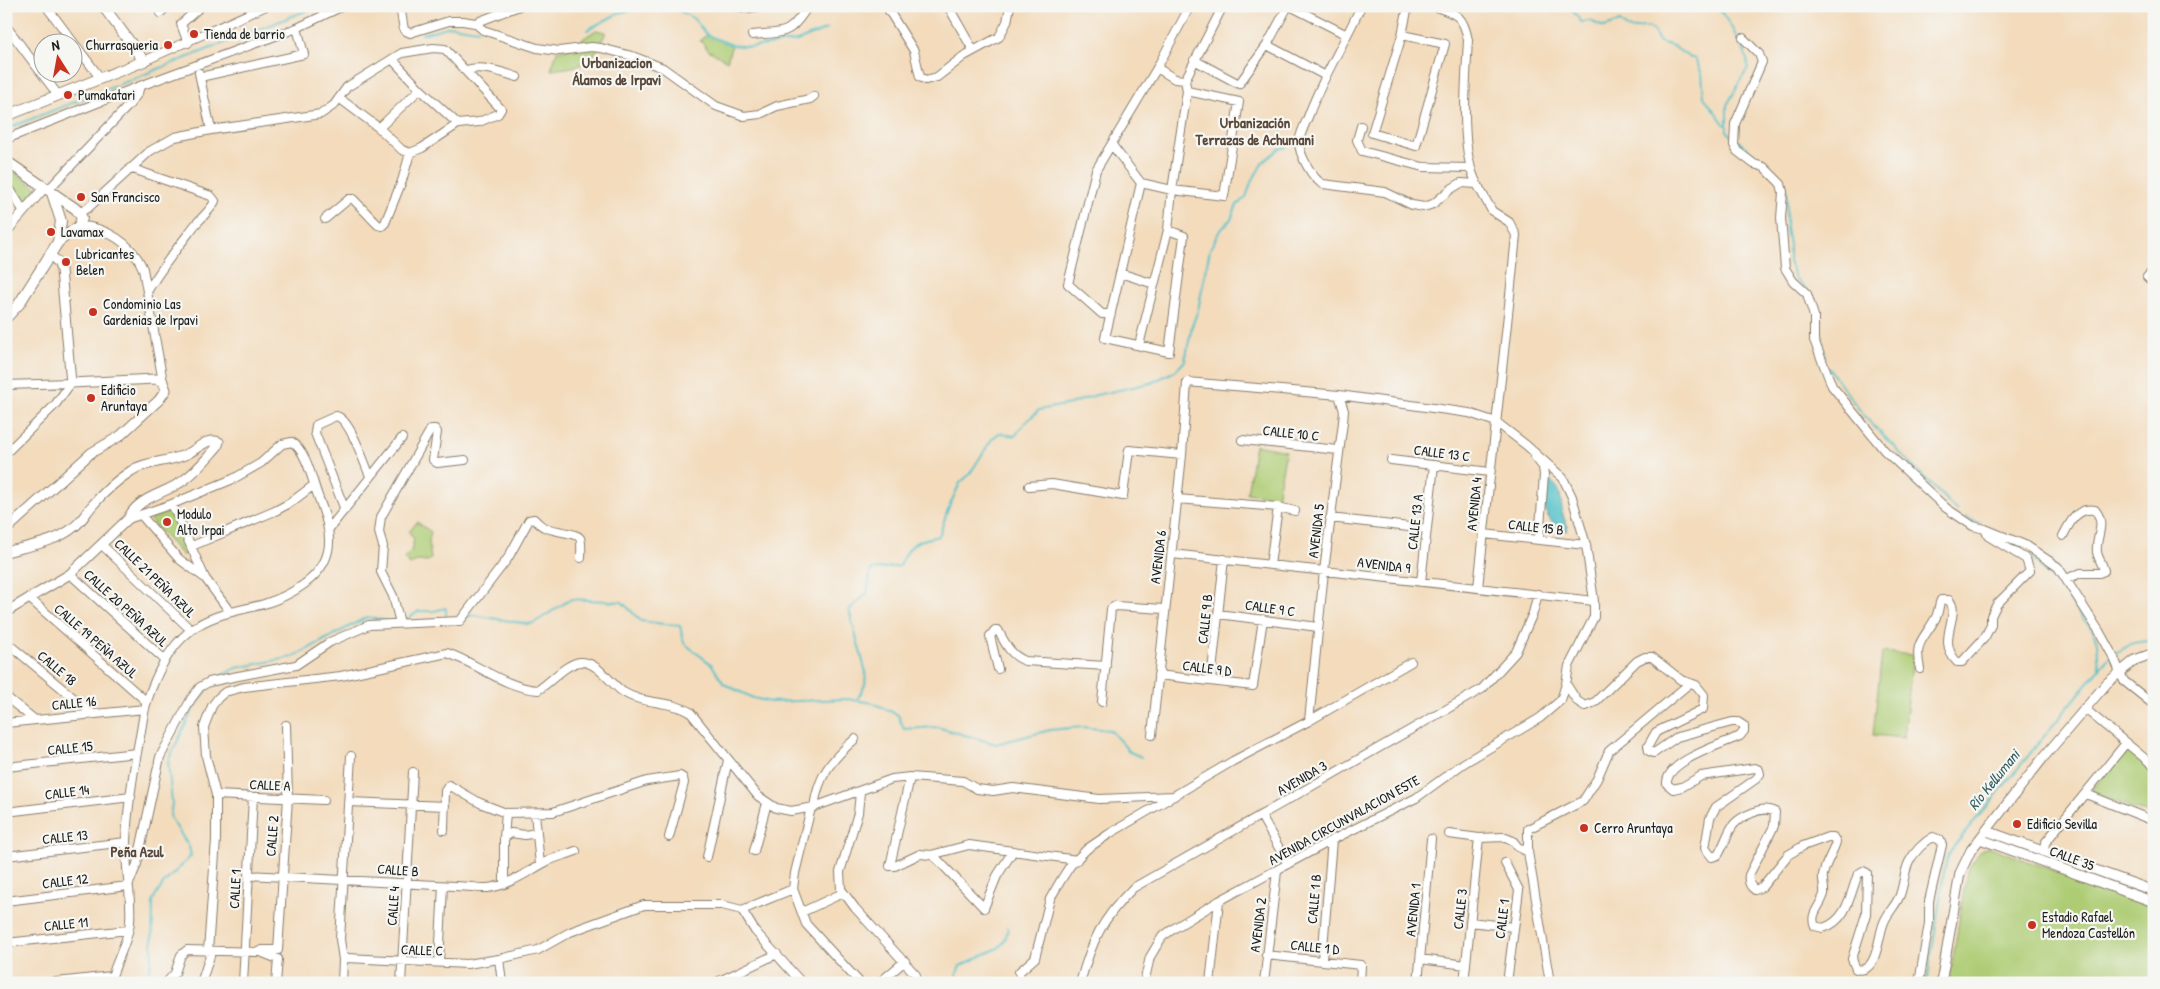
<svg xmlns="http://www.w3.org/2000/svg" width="2160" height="989" font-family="'Patrick Hand',sans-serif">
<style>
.green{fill:#adcc73;stroke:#647448}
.water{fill:#53c1c7;stroke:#386e72}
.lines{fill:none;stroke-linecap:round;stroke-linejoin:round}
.stream{stroke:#53c1c7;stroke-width:2}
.minor-casing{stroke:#887c6c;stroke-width:10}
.tertiary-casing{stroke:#887c6c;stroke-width:11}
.secondary-casing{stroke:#887c6c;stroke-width:12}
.minor{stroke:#fff;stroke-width:8}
.tertiary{stroke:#fff;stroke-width:9}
.secondary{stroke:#fff;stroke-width:10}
.poi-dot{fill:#c8321e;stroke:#f6f6f2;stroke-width:2}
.labels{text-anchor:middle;stroke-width:4.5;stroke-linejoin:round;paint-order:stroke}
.poi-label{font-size:14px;fill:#1c1c1c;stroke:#f6f6f2;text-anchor:start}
.street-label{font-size:14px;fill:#1c1c1c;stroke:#f6f6f2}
.neighbourhood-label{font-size:15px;font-weight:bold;fill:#5a493a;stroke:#f6f6f2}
.water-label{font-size:15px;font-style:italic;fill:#325e60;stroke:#f6f6f2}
</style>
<rect width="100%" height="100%" fill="#f6f6f2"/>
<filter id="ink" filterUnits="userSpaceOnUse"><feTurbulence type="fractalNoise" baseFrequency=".02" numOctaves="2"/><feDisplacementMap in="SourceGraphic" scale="10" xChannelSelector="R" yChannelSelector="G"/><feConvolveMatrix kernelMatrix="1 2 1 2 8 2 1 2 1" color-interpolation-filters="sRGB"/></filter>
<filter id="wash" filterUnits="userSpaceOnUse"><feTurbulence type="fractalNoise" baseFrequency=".0096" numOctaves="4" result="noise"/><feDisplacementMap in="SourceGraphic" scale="20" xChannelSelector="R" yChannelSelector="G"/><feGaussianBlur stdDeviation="1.12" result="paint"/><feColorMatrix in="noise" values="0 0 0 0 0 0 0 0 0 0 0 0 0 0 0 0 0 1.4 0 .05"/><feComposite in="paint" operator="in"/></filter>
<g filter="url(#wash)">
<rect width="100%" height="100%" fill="#f3dbbc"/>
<!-- green -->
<path class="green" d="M596,30L606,32C592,65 585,66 551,70L557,51L569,48Z
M707,35L732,45L727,61L708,50L700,40Z
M6,166L37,188L25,203L23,204L6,180Z
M1255,445L1286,451L1277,498L1247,493Z
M172,510L189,550L185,554L182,555L149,519Z
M417,522L431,532L429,541L431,559L427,562L417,561L410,565L404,558L411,551L414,539L409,532Z
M1882,652L1913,655L1904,738L1873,735Z
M2126,748L2154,768V816L2091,792L2092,789L2110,769Z
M1990,847L2154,908V983H1949L1966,877L1970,866L1982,849Z"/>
<!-- water -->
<path class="water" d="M1548,478C1552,482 1557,486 1559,491C1563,503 1560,515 1568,526L1566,531C1549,525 1537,505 1548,488L1546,482Z"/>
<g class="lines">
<!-- stream -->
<path class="stream" d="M672,6L694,19L707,35L732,45L751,47L797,41L827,29
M1570,6L1581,22L1590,21L1604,27L1620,22C1634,37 1638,23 1650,28C1655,30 1656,38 1660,42L1673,46L1690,58H1695L1702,74L1704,97L1725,125
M1717,6C1727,20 1749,51 1748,68L1727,105V131L1733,137
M587,30L619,13L644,6
M422,34L451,26L478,30
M6,129L318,6
M1737,140L1768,166L1782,179
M1784,183L1787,192L1786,228L1789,245V262L1795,278L1808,291
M1812,299L1817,309L1825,358
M1828,367L1864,416L1957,511
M1966,517L1981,525
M2013,544L2035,560L2046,574L2059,585L2080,615L2093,630L2097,643L2099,668
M467,617L473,615L528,624L534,623L571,599L622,602L641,621L680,626L684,643L712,665L724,684L753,698L770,702L847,699L873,703L898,715L904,729L937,727L996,744L1050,730L1081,727L1110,730L1130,752L1141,757
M404,621L419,611H434L446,608V620
M2114,654L2133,643L2154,640
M221,676L236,668L293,657L367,617L387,621
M857,700L865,685L866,673L849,610L867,593L871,570L900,566C910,542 915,541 939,536L948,509L960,483L969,475L992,439L999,433L1015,436L1024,424L1039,410L1070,404L1096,395L1151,383L1175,371L1185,361L1192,326L1198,310L1210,249L1219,232L1231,219L1237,205L1246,197L1251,183L1263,162L1279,149L1286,147
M148,983L152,953L153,900L164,883L191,856L189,847L170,817L172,803L168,761L193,709L210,686
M957,983V973L960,966L998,948L1005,941L1008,927
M1927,983L1944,872L1947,859L1951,850L2110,656"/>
</g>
</g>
<g filter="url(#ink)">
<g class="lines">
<!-- minor casing -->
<g class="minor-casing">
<path id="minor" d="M46,6L101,79
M400,6L404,30L410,33L449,21H463L475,23L519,6
M731,6L749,8L761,6
M886,6L914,51L920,77L926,80L937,77L964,56L999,37L1007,22L1010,6
M948,6L973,50
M1290,6L1347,35
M1361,6C1344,44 1322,78 1308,117C1305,124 1300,134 1299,142C1299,154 1312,179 1323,184L1385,192L1412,205L1424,207L1433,204L1451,189L1461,183L1477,184L1492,211L1509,222L1516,235C1505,353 1490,470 1478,588
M1433,6C1456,14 1463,14 1468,40C1466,80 1459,150 1477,184
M160,13L168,6
M475,23L483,30L537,48L559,51L591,47L601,48L632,56L663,68L716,106L744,116L760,114L777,106L810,99L814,96
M6,26L58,95
M752,35C785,32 789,36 808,6
M1402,35L1445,44L1416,146L1372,133L1402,35L1408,6
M1743,38L1759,54L1762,62L1735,124L1734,145L1737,151L1754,164L1764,167L1781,184L1783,192L1781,218L1785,268L1793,281L1807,294L1814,316V340L1832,386L1884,450L1946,508L1973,526L1985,529L2027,546L2058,567L2099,631L2114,658L2124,681L2154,705
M188,43L181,24L201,6
M1267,45L1324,75
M393,60L420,89L458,124
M1194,60L1239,84L1267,45L1288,6
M144,61L266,6
M1157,68L1175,79L1185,80
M466,70C483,65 501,72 517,77
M199,73L211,130
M200,77L304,54L297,28
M1361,126L1357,140L1362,151L1423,167L1469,168
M379,128L420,89
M6,139L140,86
M1112,145L1141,183L1172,190L1224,196L1239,102L1187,91
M130,168L211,196L215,201C211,210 202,217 195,225C178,247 161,268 147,292
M6,183L23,210
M1141,183L1105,338L1169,352L1184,236L1168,230
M48,190L129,105L138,93L140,86L297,28L343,6
M80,212L88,208L150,151L175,137L211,130L321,114L334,105L347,87L402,53L433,48L445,49L501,109L498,114L479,122L458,124L422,148L410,153L402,150L379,128L339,98
M325,219L349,199H353L378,225L382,226L385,223L402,181L410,153
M79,226C105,226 133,244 143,269L163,382
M2154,270L2147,277L2154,283
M1120,273L1154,284
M1111,314H1102L1068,284L1096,170L1157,68L1190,6
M1139,345L1168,230L1172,190L1187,91L1185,80L1223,6
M6,385L71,383
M1242,440L1338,450
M6,453L55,405L71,383
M1535,457L1543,467L1544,475L1539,539
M1391,460L1490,472
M1029,486L1052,484L1123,496L1129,450L1182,455
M1177,499L1278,507L1295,511
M172,504L205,578L230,612
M345,510L315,433L316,425L336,416C350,418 364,463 370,476
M141,515L179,559L205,578
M1330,518L1427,529
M328,530L402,438
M1484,534L1586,545
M2063,536C2070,522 2077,507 2095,510C2107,524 2095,537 2097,552C2098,559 2103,564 2104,571L2099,573H2081L2066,579
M102,545L191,630
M192,546L275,511L290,503L314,485
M1172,554L1594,601
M1270,565L1278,507
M70,574L165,660
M1421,582L1434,465
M29,598L147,702
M1218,614L1318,627
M400,623L393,596L381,572L383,546L379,532L381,517L431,429H435L437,432L433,460L437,463L465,460
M6,642L93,714
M998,669L990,636L995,630H998C1006,644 1009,654 1025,661L1106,666
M1920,669C1914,641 1923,641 1935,619C1939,613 1938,606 1941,600H1949C1962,615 1935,640 1957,662H1962L1985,637L1991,625V616L1997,604L2030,571L2026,559L1988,536L1985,529
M1158,675L1253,686L1263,619
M1211,681L1224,559
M6,697L35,720
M1102,702L1111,609L1115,606L1164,609
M2084,708L2154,766
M1309,721L1324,571L1343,422L1344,411L1339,395
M6,723L145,709
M1152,735L1182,455L1187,382L1339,395L1469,413L1496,422L1526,445L1563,478L1572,497L1586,545L1594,601V617L1569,666L1566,684L1577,701L1585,706L1595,702L1637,661L1645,657H1652L1681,680L1696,685L1704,695L1703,709L1656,732L1648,746L1649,751L1654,753L1677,737L1732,722H1738L1744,726V731L1740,736C1723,744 1665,761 1667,784L1673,789L1682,787L1701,776L1755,768L1759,770L1760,774L1756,779L1716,807L1710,818L1705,848L1712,857L1718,855C1731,834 1726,823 1752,813C1760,809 1767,808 1775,812L1774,826L1749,875C1748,881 1749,886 1755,890L1762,887L1788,855L1803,846L1828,837H1833L1836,842C1833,853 1825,863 1823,875C1822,881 1825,888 1824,894C1821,906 1809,914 1815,926L1823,928C1847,921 1850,895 1858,874L1863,871L1867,873L1866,914L1852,959L1856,969C1877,975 1878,938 1883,925C1886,914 1896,906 1900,895C1904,884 1904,872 1909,862C1914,852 1924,842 1933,837L1940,840L1942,845L1929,901V923L1919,983
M6,767L137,753
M910,777L890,866H895L920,854L931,855L969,845L1077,860
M860,792L858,813L840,872L841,889L855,908L916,975
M2086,794L2154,821
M216,795L324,800
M349,802L445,806
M814,807C818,776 831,760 855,739
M811,808L795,873L793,889L806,924L860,983
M6,812L131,797
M535,813L540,865
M1261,816L1288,864
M444,830L445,791L449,785L480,803L506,813L553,812L647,781L680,776L683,778L684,783L669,837
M1449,834L1479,838L1503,837L1513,841L1518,847L1528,852
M504,838L511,833L525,835L536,833
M754,851L767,803
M2044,852L2045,843L2126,743
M931,855L936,858L984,908L997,876L1013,851
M6,856L126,842
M707,857L728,760
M1505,863L1519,890L1507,983
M248,875L473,887C499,893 523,874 546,862C555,857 566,855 576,851
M504,884V838L506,813
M6,901L128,886L137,864L160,757L191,699L200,687L209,682L233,677L296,665L330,642L369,625L460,621L508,558L529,520L534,519C537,522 540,525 544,527C551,531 577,533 580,538C582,543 581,552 581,558
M742,910L755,931L802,983
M802,912L843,893
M1470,922L1513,927
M6,943L128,930
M263,953L278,959L276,983
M1266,955L1361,965L1360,983
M499,959L502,983
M1420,959L1466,965
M343,960L347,958L467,964L499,959L538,950L570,932L644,905H722L742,910L793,889
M1322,960L1332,840
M439,962L443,886
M48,983L112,976
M110,983C115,963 128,942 130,922C132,896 125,869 126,842C127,809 133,774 139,741C142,728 143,713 147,701C156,675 168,648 190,631C211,614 239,611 264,604C289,596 322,579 328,551C332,533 324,512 318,496C312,480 307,452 292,442L282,444L261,463L233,479L172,504L128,519
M166,983L175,973L181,955L187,950L258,952L262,950H278L288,798L286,725
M201,983L210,956L208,951L216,840V795L206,756L204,727L212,706L218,698L225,692L244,687L341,676L447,653C477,663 505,688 538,690C551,682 565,664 580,662C596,660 611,684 623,692C644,705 670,700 690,712L758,796L776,808L791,811L814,807L892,779L910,777L963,781L977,789L993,791L1013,788L1099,799L1174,796
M243,983L253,797
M342,983L343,960L340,939L351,756
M401,983L413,772
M715,983L777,954
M879,983L905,961
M1021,983L1019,972L1035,958L1050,899L1061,880L1070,866L1087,849L1109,834L1233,761L1309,721L1411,662
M1080,983C1092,940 1102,919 1133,888L1482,689L1516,652L1533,613L1538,594
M1144,983L1150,957L1162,937L1173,929L1219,901L1332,840L1416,798L1464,763L1540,718L1561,700L1566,684
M1210,983L1219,901
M1264,983L1277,871
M1418,983L1431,839
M1464,983L1479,838
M1550,983L1528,852V829L1583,801L1597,779L1609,751L1690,683"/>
</g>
<!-- tertiary casing -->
<g class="tertiary-casing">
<path id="tertiary" d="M6,232L44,188
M6,530L91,453L120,436L159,400L166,390L163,382L156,379L71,383L61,270L58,262L51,256
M6,552C28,546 57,542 74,527C81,522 86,513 91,507C102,494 117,480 131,471C147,460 171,463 189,453C198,448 208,437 219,442L217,447C207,458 197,471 184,480C166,494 138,496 128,519L70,574L6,612
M1987,831L2154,891
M1980,839L2154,902
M1941,983L1960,873L1971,850L2043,758L2107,683L2135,660L2154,653"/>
</g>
<!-- secondary casing -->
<g class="secondary-casing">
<path id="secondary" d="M6,116L144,61L103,6
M6,161L76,209L82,218L79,226L58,242L19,304L6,318
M52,193L61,221L58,242"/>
</g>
<!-- minor -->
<use href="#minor" class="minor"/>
<!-- tertiary -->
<use href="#tertiary" class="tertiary"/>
<!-- secondary -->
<use href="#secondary" class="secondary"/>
</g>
</g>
<!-- markers -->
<g class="poi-dot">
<circle cx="194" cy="34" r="5"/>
<circle cx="168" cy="45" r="5"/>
<circle cx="68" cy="95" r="5"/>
<circle cx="81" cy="197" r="5"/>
<circle cx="51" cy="232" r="5"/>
<circle cx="66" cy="262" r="5"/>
<circle cx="93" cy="312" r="5"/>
<circle cx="91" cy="398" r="5"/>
<circle cx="167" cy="522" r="5"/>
<circle cx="2017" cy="824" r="5"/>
<circle cx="1584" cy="828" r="5"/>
<circle cx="2032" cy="925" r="5"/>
</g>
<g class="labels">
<!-- poi labels -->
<g class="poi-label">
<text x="204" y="39">Tienda de barrio</text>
<text x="158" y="50" text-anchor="end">Churrasqueria</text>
<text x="78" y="100">Pumakatari</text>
<text x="91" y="202">San Francisco</text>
<text x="61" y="237">Lavamax</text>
<text x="76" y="259">Lubricantes<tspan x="76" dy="16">Belen</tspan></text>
<text x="103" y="309">Condominio Las<tspan x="103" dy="16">Gardenias de Irpavi</tspan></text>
<text x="101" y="395">Edificio<tspan x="101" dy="16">Aruntaya</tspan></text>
<text x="177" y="519">Modulo<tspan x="177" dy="16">Alto Irpai</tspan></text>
<text x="2027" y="829">Edificio Sevilla</text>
<text x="1594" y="833">Cerro Aruntaya</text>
<text x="2042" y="922">Estadio Rafael<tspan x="2042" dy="16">Mendoza Castellón</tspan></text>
</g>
<!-- street labels -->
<g class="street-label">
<text transform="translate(1291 433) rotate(6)" y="5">CALLE 10 C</text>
<text transform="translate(1442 453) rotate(7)" y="5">CALLE 13 C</text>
<text transform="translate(1474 504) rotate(-84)" y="5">AVENIDA 4</text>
<text transform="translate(1415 522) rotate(-84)" y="5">CALLE 13 A</text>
<text transform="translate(1536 527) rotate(6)" y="5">CALLE 15 B</text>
<text transform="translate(1316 531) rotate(-83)" y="5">AVENIDA 5</text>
<text transform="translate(1158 557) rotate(-83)" y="5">AVENIDA 6</text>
<text transform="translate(1384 565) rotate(7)" y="5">AVENIDA 9</text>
<text transform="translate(155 578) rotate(44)" y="5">CALLE 21 PEÑA AZUL</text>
<text transform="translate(126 608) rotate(42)" y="5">CALLE 20 PEÑA AZUL</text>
<text transform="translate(1270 608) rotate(8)" y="5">CALLE 9 C</text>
<text transform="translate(1205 619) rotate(-84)" y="5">CALLE 9 B</text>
<text transform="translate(96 641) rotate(41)" y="5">CALLE 19 PEÑA AZUL</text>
<text transform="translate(57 668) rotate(40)" y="5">CALLE 18</text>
<text transform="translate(1207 668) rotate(7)" y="5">CALLE 9 D</text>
<text transform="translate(74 703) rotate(-6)" y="5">CALLE 16</text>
<text transform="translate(70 748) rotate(-6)" y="5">CALLE 15</text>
<text transform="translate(1302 778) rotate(-30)" y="5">AVENIDA 3</text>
<text transform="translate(270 785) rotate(2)" y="5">CALLE A</text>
<text transform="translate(67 792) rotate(-7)" y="5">CALLE 14</text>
<text transform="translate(1344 820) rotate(-29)" y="5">AVENIDA CIRCUNVALACION ESTE</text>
<text transform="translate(272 836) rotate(-86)" y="5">CALLE 2</text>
<text transform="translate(65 837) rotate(-6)" y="5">CALLE 13</text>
<text transform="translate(2072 858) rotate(20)" y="5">CALLE 35</text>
<text transform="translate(398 870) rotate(4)" y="5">CALLE B</text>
<text transform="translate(65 881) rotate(-7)" y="5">CALLE 12</text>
<text transform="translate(235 889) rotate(-87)" y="5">CALLE 1</text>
<text transform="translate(1314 899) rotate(-85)" y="5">CALLE 1 B</text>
<text transform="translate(393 906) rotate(-86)" y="5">CALLE 4</text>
<text transform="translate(1460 909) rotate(-84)" y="5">CALLE 3</text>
<text transform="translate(1413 910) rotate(-84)" y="5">AVENIDA 1</text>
<text transform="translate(1502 919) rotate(-83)" y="5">CALLE 1</text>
<text transform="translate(66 924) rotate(-6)" y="5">CALLE 11</text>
<text transform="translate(1258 925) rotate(-83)" y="5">AVENIDA 2</text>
<text transform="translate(1315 947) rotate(6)" y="5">CALLE 1 D</text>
<text transform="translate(422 950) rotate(2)" y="5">CALLE C</text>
</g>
<!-- neighbourhood labels -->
<g class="neighbourhood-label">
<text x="617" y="68">Urbanizacion<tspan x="617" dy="17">Álamos de Irpavi</tspan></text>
<text x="1255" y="128">Urbanización<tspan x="1255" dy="17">Terrazas de Achumani</tspan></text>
<text x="137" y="857">Peña Azul</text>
</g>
<!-- water labels -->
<g class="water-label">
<text transform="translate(1994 780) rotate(-51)" y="5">Río Kellumani</text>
</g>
</g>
<!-- margin -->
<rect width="2160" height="989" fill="none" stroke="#f6f6f2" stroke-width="25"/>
<!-- north arrow -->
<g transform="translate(58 58) rotate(349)"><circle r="24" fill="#f6f6f2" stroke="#9f9f9c"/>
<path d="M0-4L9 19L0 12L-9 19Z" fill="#c8321e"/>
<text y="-8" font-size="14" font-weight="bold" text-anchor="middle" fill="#1c1c1c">N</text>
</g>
</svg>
